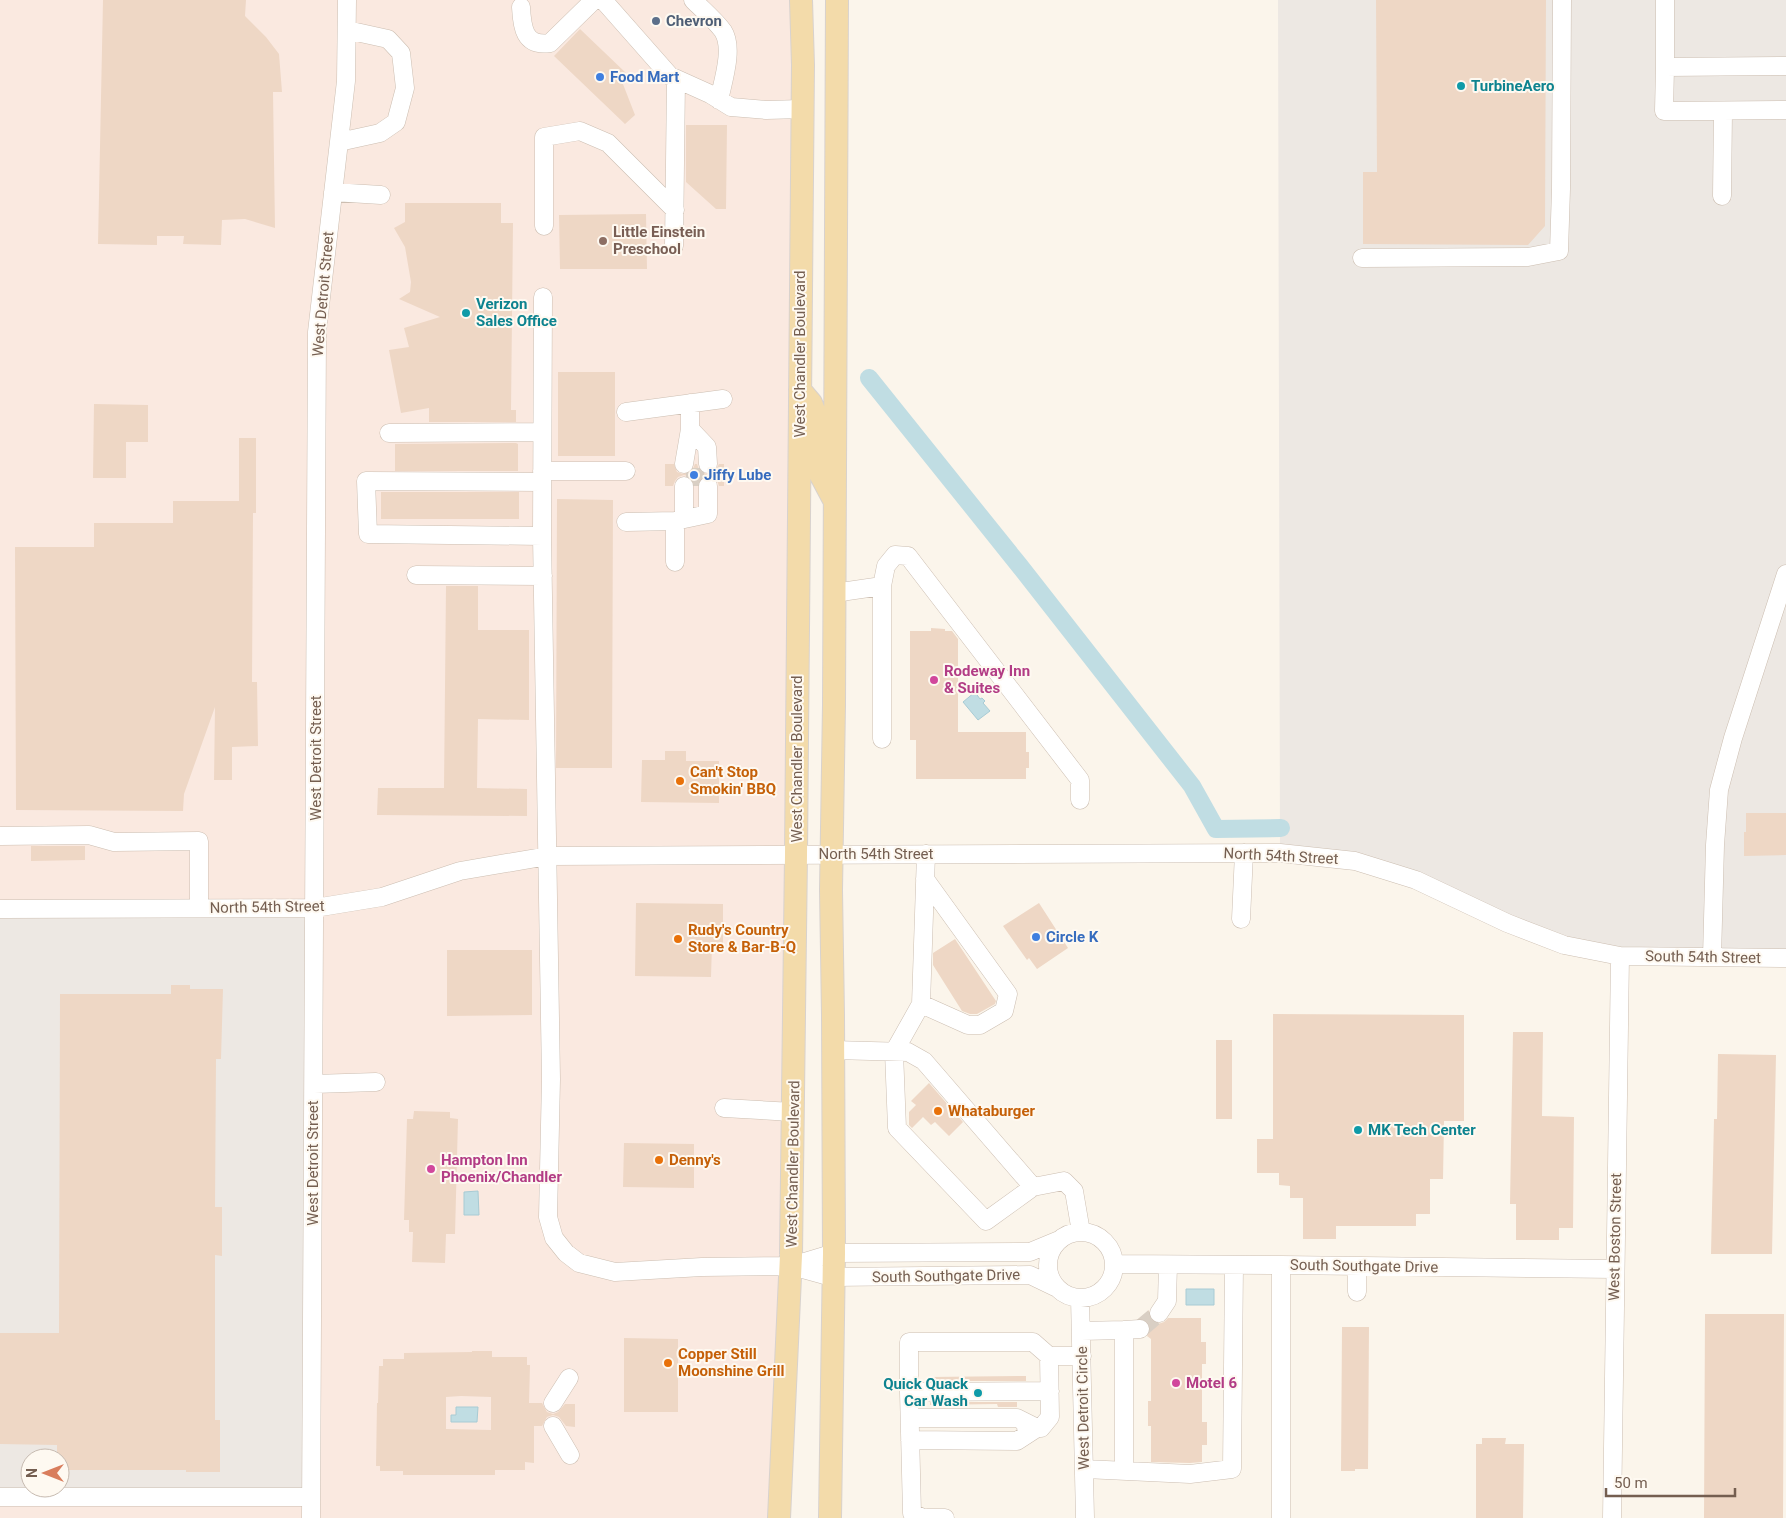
<svg xmlns="http://www.w3.org/2000/svg" width="1786" height="1518" font-family="Roboto,sans-serif">
<style>
.commercial{fill:#fae9e0}
.industrial{fill:#ede8e3;fill-rule:evenodd}
.water{fill:#c0dde3;stroke:#a8cbd4}
.lines{fill:none;stroke-linecap:round;stroke-linejoin:round}
.canal{stroke:#c0dde3;stroke-width:18}
.building{fill:#eed7c5;fill-rule:evenodd}
.minor-tunnel{stroke:#d9cfc4;stroke-width:18;stroke-dasharray:18 9;stroke-linecap:butt}
.minor-casing{stroke:#ccbeb1;stroke-width:19}
.major-casing{stroke:#d8d2ce;stroke-width:24}
.minor{stroke:#fff;stroke-width:18}
.major{stroke:#f3dbaa;stroke-width:22}
.service-dot{fill:#5c6f8a;stroke:#fef9f1;stroke-width:2}
.shop-dot{fill:#3f7fe0;stroke:#fef9f1;stroke-width:2}
.culture-dot{fill:#0f9aa8;stroke:#fef9f1;stroke-width:2}
.education-dot{fill:#8d6e63;stroke:#fef9f1;stroke-width:2}
.hotel-dot{fill:#d1479c;stroke:#fef9f1;stroke-width:2}
.food-dot{fill:#e8710a;stroke:#fef9f1;stroke-width:2}
.labels{text-anchor:middle;stroke-width:4;stroke-linejoin:round;paint-order:stroke}
.service-label{font-size:15px;font-weight:bold;fill:#4e5e75;stroke:#fef9f1;text-anchor:start}
.shop-label{font-size:15px;font-weight:bold;fill:#366cbe;stroke:#fef9f1;text-anchor:start}
.culture-label{font-size:15px;font-weight:bold;fill:#0d838f;stroke:#fef9f1;text-anchor:start}
.education-label{font-size:15px;font-weight:bold;fill:#785e54;stroke:#fef9f1;text-anchor:start}
.street-label{font-size:15px;fill:#745e50;stroke:#fef9f1}
.hotel-label{font-size:15px;font-weight:bold;fill:#b23c85;stroke:#fef9f1;text-anchor:start}
.food-label{font-size:15px;font-weight:bold;fill:#c56008;stroke:#fef9f1;text-anchor:start}
</style>
<rect width="100%" height="100%" fill="#fbf5eb"/>
<!-- commercial -->
<path class="commercial" d="M0,0H801L779,1518H0V1497L311,1496L0,909Z"/>
<!-- industrial -->
<path class="industrial" d="M1278,0H1786V957L1564,945L1416,880L1280,853Z
M315,908L311,1497H0V909ZM30,1458H60V1488H30Z"/>
<!-- water -->
<path class="water" d="M975,692L980,699L982,698L985,701L983,703L990,711L978,720L963,702Z
M478,1191L479,1215H464V1192Z
M1186,1289H1214V1305H1186Z
M456,1407H478L477,1422H451V1415H456Z"/>
<g class="lines">
<!-- canal -->
<path class="canal" d="M869,378L1019,565L1192,786L1216,829L1281,828"/>
</g>
<!-- building -->
<path class="building" d="M103,0H246L245,16L266,37L279,54L282,92H273L275,228L245,219L222,220L221,245L183,244L184,236H157V245L98,244Z
M1376,0H1546L1545,226L1528,245L1363,244V172H1377Z
M580,29L626,73L621,79L635,115L625,124L554,56Z
M686,125H727L726,209H716L686,182Z
M405,203H501V223H513L511,410H516V422H429V408L401,413L389,350L409,347L404,328L440,317L399,299L410,292L411,282L405,247L394,228L405,222Z
M646,214L647,269H560L559,215Z
M558,372H615V456H558Z
M94,404L148,405V442H126V478H93Z
M239,438H256V513H253L252,682H257L258,746L232,747V780H214L215,707L184,794L183,811L16,810L15,547H94V523H173V501H239Z
M516,443L518,444V471H395V444Z
M665,464H674L677,472L683,474L692,471L695,464H697L699,470L708,475L714,473L719,464H724V486H719L717,480L708,475L702,477L699,481L697,486H695L693,481L690,477L684,475L678,477L675,481L673,486H665Z
M381,492H519V519H381Z
M557,499L613,500L612,768H556Z
M446,586H478V630H529V720L478,719L477,788L527,789V816L377,815L378,788H444Z
M931,628L945,629V631H952L958,639V732H1026V752H1029V768H1026V779H916V740H910V631H931Z
M665,751H686V761H719V803L641,802L642,760H665Z
M1746,813H1786V855L1744,856V832H1746Z
M31,846H85V860L31,861Z
M636,903L723,904V944H712L711,977L635,976Z
M1039,903L1068,948L1037,969L1029,958L1027,960L1003,926Z
M955,939L996,1001L995,1004L977,1014H970L962,1011L933,965V953Z
M447,950H532V1015L447,1016Z
M171,985H190V989H223L221,1059H216L215,1207H222V1256L215,1255V1420H220V1472H186V1470H60V1458H57V1445L0,1444V1333H59L60,994H171Z
M1273,1014L1464,1015V1121H1444L1443,1179H1430V1214H1416V1226H1336V1239H1303V1198H1290V1186L1279,1185V1173H1257V1139H1273Z
M1513,1032H1543L1542,1116L1574,1117L1573,1228H1559V1240H1516V1204H1510Z
M1216,1040H1232V1119H1216Z
M1718,1054L1776,1055L1772,1254H1711L1714,1119H1717Z
M929,1083L963,1122L949,1136L935,1122L931,1125L923,1117L912,1128L909,1125V1112L916,1105L911,1101Z
M414,1111L450,1112V1118L458,1119L455,1234H446L445,1263L412,1262L413,1232H409V1220H404L407,1119H413Z
M624,1143L694,1144V1188L623,1187Z
M1149,1310L1150,1318L1158,1324L1164,1322L1168,1318H1201V1342H1206V1364H1202V1422H1207V1445H1202V1462L1190,1463L1151,1462V1426H1148V1401H1151V1339L1147,1336L1151,1328L1149,1323L1140,1318Z
M1705,1314H1784L1783,1518H1704Z
M1342,1327H1369L1368,1469H1355V1471H1341Z
M624,1338L678,1339V1412H624Z
M472,1351H492V1357H527V1365H530L529,1403H542L547,1412L553,1414L558,1412L565,1404H575V1427L566,1426L559,1417L553,1415L547,1417L542,1426H534V1463L525,1462V1470H495V1475H403V1471H380V1466H376L377,1403H378L379,1366H383V1359H404V1353L472,1352ZM461,1396L491,1397V1430L446,1429V1397Z
M1026,1376V1381H930V1377Z
M930,1402H1025H1017V1407H998L997,1404L930,1405Z
M1482,1438H1506L1505,1444H1524L1523,1518H1476V1444H1482Z"/>
<g class="lines">
<!-- minor-tunnel -->
<path class="minor-tunnel" d="M695,486V464
M1140,1329L1159,1313"/>
<!-- minor casing -->
<g class="minor-casing">
<path id="minor" d="M603,0L670,76L710,94L731,107L766,110L802,109
M693,0C703,10 715,20 723,31C734,48 723,81 719,100
M1665,0V67L1786,66
M521,7C522,27 524,47 550,43L594,0
M1665,67L1664,111L1786,110
M339,142L380,133L396,122L405,88L401,53L388,39L347,30
M333,192L381,195
M1722,196L1723,111
M544,226V137L580,131L608,143L675,210
M674,246L676,79
M1362,258L1528,257L1559,251L1561,189L1562,0
M543,297L542,536L551,1079L548,1217L554,1238L566,1253L579,1263L615,1272L702,1267L791,1266L834,1253L1030,1252L1059,1240
M690,403V429L707,447L708,464
M626,412L723,399
M389,433L542,432
M684,464L690,429
M542,471H626
M684,486V519
M675,521L708,514V486
M626,522L675,521V562
M542,536L368,534L366,481L542,482
M416,575L543,576
M882,586V739
M834,593L882,586L886,566L895,555L908,556L1080,780V800
M0,836L89,835L114,842L199,841V908
M926,854L921,1004L894,1052L897,1128L986,1221L1033,1187
M0,909L315,908L382,897L460,871L548,856L1280,853L1355,861L1416,880L1507,923L1564,945L1620,956L1786,958
M1241,919L1244,853
M1712,957L1715,845L1719,790L1733,738L1786,574
M921,1004L968,1025H980L1004,1011L1008,994L925,879
M833,1050L908,1052L924,1061L1033,1187L1064,1181L1074,1191L1081,1232
M314,1084L376,1082
M724,1108L793,1112
M1048 1265a33 33 0 1 1 66 0a33 33 0 1 1-66 0Z
M1114,1264L1281,1265L1615,1269
M1281,1265V1518
M792,1266L832,1277L1030,1275L1057,1288
M1357,1266V1292
M1080,1298L1085,1518
M1159,1313L1167,1301L1168,1265
M1124,1330L1140,1329
M1081,1331L1124,1330V1471
M1050,1391L909,1392V1342H1033L1049,1356H1082
M909,1392L912,1513L923,1518
M553,1403L569,1378
M910,1418H1017L1037,1428L1017,1441L910,1440
M553,1426L570,1455
M1026,1428H1041L1050,1417L1049,1356
M1085,1469L1190,1474L1232,1469L1234,1265
M0,1497H311
M311,1518L317,332L346,81L347,0
M927,1518H945
M1612,1518L1620,956"/>
</g>
<!-- major casing -->
<g class="major-casing">
<path id="major" d="M800,390L811,403L815,413L816,466L833,498
M779,1518L791,1255L796,855L803,65L801,0
M830,1518L834,1253L833,1015L831,890L834,705L837,0"/>
</g>
<!-- minor -->
<use href="#minor" class="minor"/>
<!-- major -->
<use href="#major" class="major"/>
</g>
<!-- markers -->
<circle class="service-dot" cx="656" cy="21" r="5"/>
<g class="shop-dot">
<circle cx="600" cy="77" r="5"/>
<circle cx="694" cy="475" r="5"/>
<circle cx="1036" cy="937" r="5"/>
</g>
<g class="culture-dot">
<circle cx="1461" cy="86" r="5"/>
<circle cx="466" cy="313" r="5"/>
<circle cx="1358" cy="1130" r="5"/>
<circle cx="978" cy="1393" r="5"/>
</g>
<circle class="education-dot" cx="603" cy="241" r="5"/>
<g class="hotel-dot">
<circle cx="934" cy="680" r="5"/>
<circle cx="431" cy="1169" r="5"/>
<circle cx="1176" cy="1383" r="5"/>
</g>
<g class="food-dot">
<circle cx="680" cy="781" r="5"/>
<circle cx="678" cy="939" r="5"/>
<circle cx="938" cy="1111" r="5"/>
<circle cx="659" cy="1160" r="5"/>
<circle cx="668" cy="1363" r="5"/>
</g>
<g class="labels">
<!-- service labels -->
<g class="service-label">
<text x="666" y="26">Chevron</text>
</g>
<!-- shop labels -->
<g class="shop-label">
<text x="610" y="82">Food Mart</text>
<text x="704" y="480">Jiffy Lube</text>
<text x="1046" y="942">Circle K</text>
</g>
<!-- culture labels -->
<g class="culture-label">
<text x="1471" y="91">TurbineAero</text>
<text x="476" y="309">Verizon<tspan x="476" dy="17">Sales Office</tspan></text>
<text x="1368" y="1135">MK Tech Center</text>
<text x="968" y="1389" text-anchor="end">Quick Quack<tspan x="968" dy="17">Car Wash</tspan></text>
</g>
<!-- education labels -->
<g class="education-label">
<text x="613" y="237">Little Einstein<tspan x="613" dy="17">Preschool</tspan></text>
</g>
<!-- street labels -->
<g class="street-label">
<text transform="translate(323 294) rotate(-85)" y="5">West Detroit Street</text>
<text transform="translate(800 354) rotate(-90)" y="5">West Chandler Boulevard</text>
<text transform="translate(316 758) rotate(-90)" y="5">West Detroit Street</text>
<text transform="translate(797 759) rotate(-90)" y="5">West Chandler Boulevard</text>
<text x="876" y="859">North 54th Street</text>
<text transform="translate(1281 856) rotate(3)" y="5">North 54th Street</text>
<text transform="translate(267 907) rotate(-1)" y="5">North 54th Street</text>
<text transform="translate(1703 957) rotate(1)" y="5">South 54th Street</text>
<text transform="translate(313 1163) rotate(-90)" y="5">West Detroit Street</text>
<text transform="translate(793 1164) rotate(-89)" y="5">West Chandler Boulevard</text>
<text transform="translate(1615 1237) rotate(-89)" y="5">West Boston Street</text>
<text transform="translate(1364 1266) rotate(1)" y="5">South Southgate Drive</text>
<text transform="translate(946 1276) rotate(-1)" y="5">South Southgate Drive</text>
<text transform="translate(1083 1408) rotate(-91)" y="5">West Detroit Circle</text>
</g>
<!-- hotel labels -->
<g class="hotel-label">
<text x="944" y="676">Rodeway Inn<tspan x="944" dy="17">&amp; Suites</tspan></text>
<text x="441" y="1165">Hampton Inn<tspan x="441" dy="17">Phoenix/Chandler</tspan></text>
<text x="1186" y="1388">Motel 6</text>
</g>
<!-- food labels -->
<g class="food-label">
<text x="690" y="777">Can't Stop<tspan x="690" dy="17">Smokin' BBQ</tspan></text>
<text x="688" y="935">Rudy's Country<tspan x="688" dy="17">Store &amp; Bar-B-Q</tspan></text>
<text x="948" y="1116">Whataburger</text>
<text x="669" y="1165">Denny's</text>
<text x="678" y="1359">Copper Still<tspan x="678" dy="17">Moonshine Grill</tspan></text>
</g>
</g>
<!-- north arrow -->
<g transform="translate(45 1473) rotate(270)"><circle r="24" fill="#fef9f1" stroke="#c7bbb1"/>
<path d="M0-4L9 19L0 12L-9 19Z" fill="#d97d5c"/>
<text y="-8" font-size="14" font-weight="bold" text-anchor="middle" fill="#745e50">N</text>
</g>
<!-- scale -->
<path d="M1606 1488v8h129v-8" fill="none" stroke="#745e50" stroke-width="2.5"/>
<text x="1614" y="1488" font-size="15" fill="#745e50" stroke="#fef9f1" stroke-width="4" paint-order="stroke">50 m</text>
</svg>
